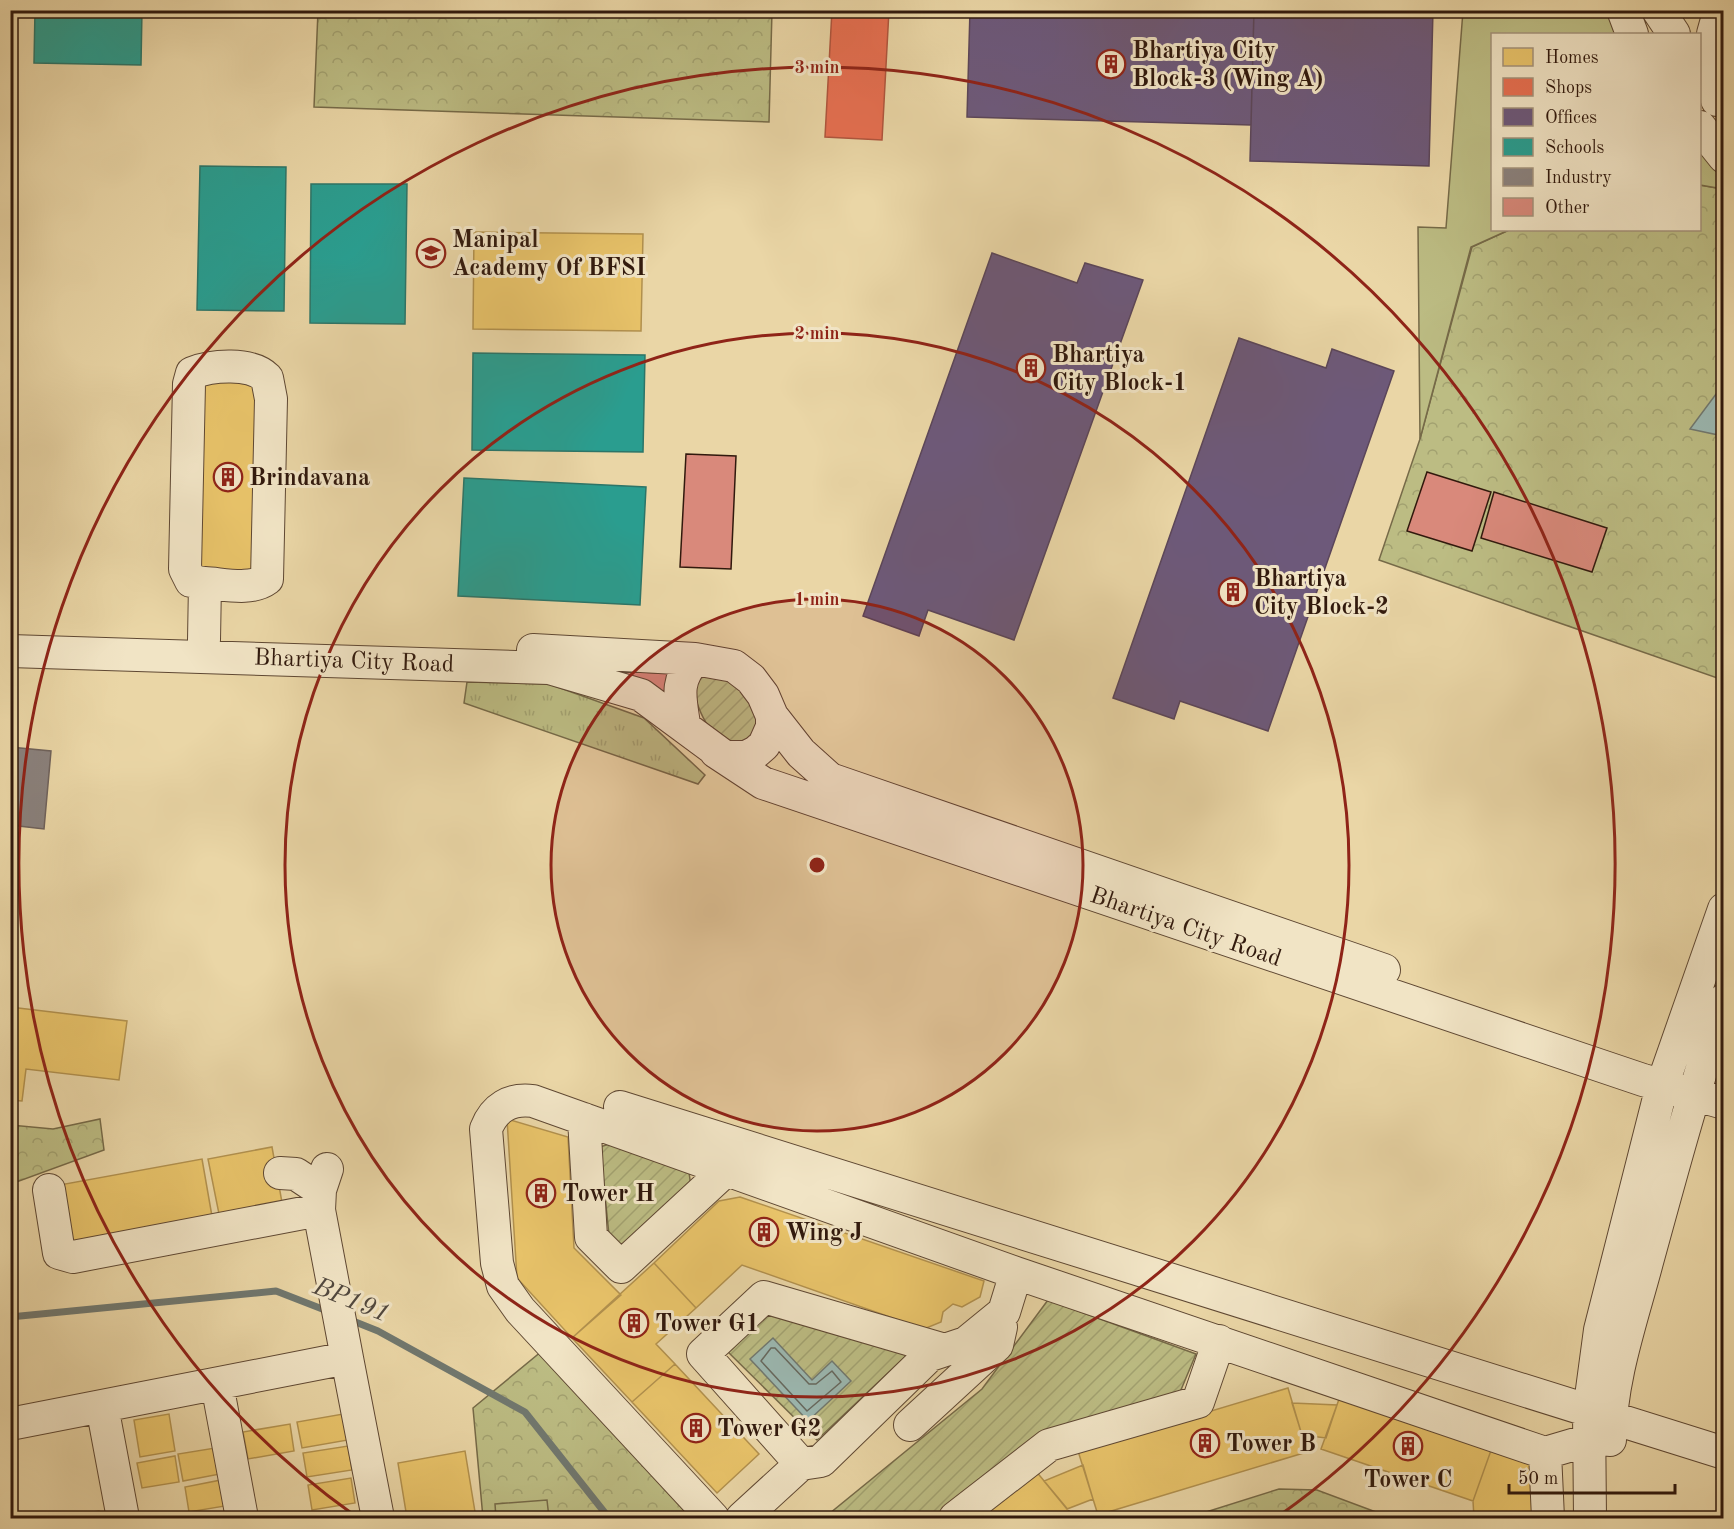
<svg xmlns="http://www.w3.org/2000/svg" width="1734" height="1529" font-family="'Old Standard TT',serif">
<style>
.grass{fill:url(#grass-tufts);stroke:#766a48;stroke-width:1.5}
.park{fill:url(#park-crowns);stroke:#766a48;stroke-width:1.5}
.garden{fill:url(#garden-furrows);stroke:#766a48;stroke-width:1.5}
.pitch{fill:#bcbc83;stroke:#766a48;stroke-width:1.5}
.water{fill:#9bb7b0;stroke:#71786f;stroke-width:1.5}
.homes{fill:#e9c46a;stroke:#b2914e;stroke-width:1.5}
.shops{fill:#e76f51;stroke:#b0553d;stroke-width:1.5}
.offices{fill:#6d597a;stroke:#5b4659;stroke-width:1.5}
.schools{fill:#2a9d8f;stroke:#2c7568;stroke-width:1.5}
.industry{fill:#8a817c;stroke:#6f625b;stroke-width:1.5}
.lines{fill:none;stroke-linecap:round;stroke-linejoin:round}
.shore{stroke:#66685e;stroke-width:1.5}
.stream{stroke:#71786f;stroke-width:7}
.building{fill:#d9897b;stroke:#31190d;stroke-width:1.5}
.minor-casing{stroke:#5f4833;stroke-width:34}
.minor{stroke:#f1e4c5;stroke-width:32}
.ring{fill:none;stroke:#8f2418;stroke-width:3}
.labels{text-anchor:middle;stroke-width:6;stroke-linejoin:round;paint-order:stroke}
.poi-label{font-size:24px;font-weight:bold;fill:#31190d;stroke:#f1e4c5;text-anchor:start}
.street-label{font-size:24px;fill:#31190d;stroke:#f1e4c5}
.water-label{font-size:26px;font-style:italic;fill:#51483e;stroke:#f1e4c5}
.centre{fill:#8f2418;stroke:#f1e4c5;stroke-width:3}
.ring-label{font-size:18px;text-anchor:middle;font-weight:bold;fill:#8f2418;stroke:#f1e4c5;stroke-width:6;stroke-linejoin:round;paint-order:stroke}
</style>
<defs>
<pattern id="grass-tufts" width="24" height="20" patternUnits="userSpaceOnUse" patternTransform="scale(1.5)"><rect width="24" height="20" fill="#bcbc83"/><path d="M3 7l-1-3M5 7V3M7 7l1-3M15 17l-1-3M17 17v-4M19 17l1-3" fill="none" stroke="#a2a170"/></pattern>
<pattern id="park-crowns" width="20" height="18" patternUnits="userSpaceOnUse" patternTransform="scale(1.5)"><rect width="20" height="18" fill="#bcbc83"/><path d="M2 6a3 3 0 1 1 6 0M12 15a3 3 0 1 1 6 0" fill="none" stroke="#a2a170"/></pattern>
<pattern id="garden-furrows" width="10" height="10" patternUnits="userSpaceOnUse" patternTransform="scale(1.5)"><rect width="10" height="10" fill="#bcbc83"/><path d="M-1 1l2-2M0 10L10 0M9 11l2-2" fill="none" stroke="#a2a170"/></pattern>
</defs>
<rect width="100%" height="100%" fill="#ead6a6"/>
<filter id="stains"><feTurbulence type="fractalNoise" baseFrequency=".00333" numOctaves="4"/><feColorMatrix values="0 0 0 0 .2 0 0 0 0 .09 0 0 0 0 .02 0 0 0 .5 -.17"/></filter>
<radialGradient id="worn" r=".72"><stop offset=".6" stop-color="#630" stop-opacity="0"/><stop offset="1" stop-color="#630" stop-opacity=".3"/></radialGradient>
<!-- grass -->
<path class="grass" d="M467,682L549,684L644,718L705,775L698,784L464,703Z"/>
<!-- park -->
<path class="park" d="M318,11H772L769,122L314,107Z
M1700,185L1723,189V680L1379,560L1420,439L1472,247L1509,230H1700Z
M100,1119L104,1150L11,1184V1125L53,1129Z
M542,1351L702,1518H483L473,1408Z
M1279,1489L1317,1490L1392,1518H1187Z"/>
<!-- garden -->
<path class="garden" d="M718,670L746,689L763,725L745,747C709,736 705,726 693,692L701,675Z
M609,1144L689,1172L691,1188L620,1248L609,1235L600,1147Z
M1048,1300L1196,1354L1178,1397L940,1518H824L982,1389Z
M763,1309L907,1355L817,1440L724,1348Z"/>
<!-- pitch -->
<path class="pitch" d="M1463,11H1604L1621,34H1492V230H1509L1471,247L1420,439L1418,227L1446,228Z
M1700,144L1723,178V189L1700,185Z
M547,1500L549,1518H496L495,1504Z"/>
<!-- water -->
<path class="water" d="M1716,394L1723,395V436L1690,429Z
M773,1338L812,1380L832,1361L851,1381L808,1421L750,1359Z"/>
<!-- homes -->
<path class="homes" d="M474,232L643,234L641,331L473,329Z
M199,377H259L258,576H197Z
M10,1007L127,1021L119,1080L26,1069L22,1101L10,1100Z
M507,1119L568,1137L574,1248L621,1295L572,1338L517,1278Z
M272,1147L283,1208L220,1219L208,1159Z
M202,1159L213,1222L66,1249L54,1186Z
M740,1197L984,1281L980,1297L962,1307L953,1304L943,1312L941,1322L924,1329L742,1265L696,1308L654,1263L719,1201Z
M654,1263L696,1308L656,1344L675,1364L632,1402L572,1338Z
M675,1364L759,1454L717,1493L632,1402Z
M1288,1388L1307,1452L1098,1515L1078,1451Z
M1342,1391L1494,1442L1473,1501L1321,1449Z
M1292,1403L1337,1405L1326,1438L1302,1435Z
M169,1414L175,1451L140,1457L134,1420Z
M343,1414L348,1440L302,1448L297,1422Z
M290,1424L294,1451L248,1459L243,1432Z
M1494,1442L1538,1458L1539,1518H1474L1473,1501Z
M348,1446L352,1470L307,1477L303,1453Z
M215,1448L220,1474L183,1481L178,1454Z
M465,1451L476,1518H407L398,1463Z
M175,1456L179,1482L142,1488L137,1463Z
M1083,1465L1093,1499L1067,1509L1044,1481Z
M1035,1470L1075,1518H975Z
M351,1478L355,1503L312,1510L308,1485Z
M221,1480L225,1506L189,1512L185,1487Z
M99,1511L101,1518H56Z"/>
<!-- shops -->
<path class="shops" d="M832,10H889L882,140L825,137Z"/>
<!-- offices -->
<path class="offices" d="M970,10H1254L1251,125L967,117Z
M1254,10H1433L1429,166L1250,161Z
M992,253L1077,283L1085,263L1143,280L1014,640L928,610L919,636L863,616Z
M1239,338L1326,368L1332,349L1394,371L1268,731L1180,701L1174,719L1113,698Z"/>
<!-- schools -->
<path class="schools" d="M35,10H142L141,65L34,63Z
M200,166L286,167L284,311L197,310Z
M311,184H407L405,324L310,323Z
M473,353L645,355L643,452L472,450Z
M464,478L646,487L640,605L458,596Z"/>
<!-- industry -->
<path class="industry" d="M10,747L51,751L44,829L10,825Z"/>
<g class="lines">
<!-- shore -->
<path class="shore" d="M771,1348H775L809,1384H816L832,1371L841,1382L807,1411L761,1361Z"/>
<!-- stream -->
<path class="stream" d="M10,1317L276,1291L330,1312
M348,1319L378,1331L525,1412L609,1518"/>
</g>
<!-- building -->
<path class="building" d="M686,454L736,456L731,569L680,567Z
M1427,472L1491,492L1472,551L1407,531Z
M1494,492L1607,528L1592,572L1481,538Z
M610,671L668,673L667,696Z"/>
<g class="lines">
<!-- minor casing -->
<g class="minor-casing">
<path id="minor" d="M1623,10L1632,34
M1658,10L1674,34
M1717,100C1708,69 1707,40 1721,10
M1700,127L1724,157
M204,640L205,583L191,581L185,569L189,384L192,373C212,365 251,362 267,378L271,399L267,579C251,591 224,584 205,583
M533,650L695,659
M10,651L549,668L641,695L725,757H746L756,752L764,745L772,727V716L763,695L751,679L734,666L695,659C675,681 680,697 684,724
M772,716L801,753L830,779L1384,970
M716,752L763,783L1643,1080L1724,1103
M620,1107L1724,1453
M584,1119L591,1237L621,1267L727,1169
M327,1169L320,1190L319,1210L347,1358
M280,1173L296,1174L320,1190
M49,1190L59,1253L73,1257L319,1210
M217,1384L242,1518
M102,1406L123,1518
M10,1424L347,1358L378,1518
M910,1425L997,1345L1001,1327
M1610,1440C1610,1380 1632,1319 1647,1262C1671,1174 1695,1086 1724,1000
M1545,1453L1548,1518
M801,1464L703,1354L764,1297L945,1350
M713,1518L520,1310L503,1286L497,1263L486,1129C494,1108 510,1098 533,1101L1016,1273L1545,1453L1589,1440
M742,1518L801,1464L821,1461L930,1355L966,1343L1004,1312L1016,1273
M955,1518L1049,1445L1198,1402L1219,1341
M1590,1518L1589,1412L1600,1330L1662,1086L1724,909"/>
</g>
<!-- minor -->
<use href="#minor" class="minor"/>
</g>
<!-- distance rings -->
<circle cx="817" cy="865" r="266" fill="#8f2418" fill-opacity=".12"/>
<g class="ring">
<circle cx="817" cy="865" r="266"/>
<circle cx="817" cy="865" r="532"/>
<path d="M354 1515A798 798 0 1 1 1280 1515"/>
</g>
<!-- icons -->
<defs>
<g id="building-ring" transform="scale(1.5)"><circle r="9.5" fill="#f1e4c5" stroke="#8f2418" stroke-width="1.5"/><path d="M-4-6H4V6H1V3H-1V6H-4ZM-2.5-4.3h1.7v1.8h-1.7ZM.8-4.3h1.7v1.8H.8ZM-2.5-1h1.7V.8h-1.7ZM.8-1h1.7V.8H.8Z" fill="#8f2418"/></g>
<g id="university-ring" transform="scale(1.5)"><circle r="9.5" fill="#f1e4c5" stroke="#8f2418" stroke-width="1.5"/><path d="M0-5L7-2L0 1L-7-2ZM-4 1L0 2.5L4 1V4Q0 6-4 4Z" fill="#8f2418"/></g>
</defs>
<g fill-rule="evenodd">
<use href="#building-ring" x="1111" y="64"/>
<use href="#university-ring" x="431" y="253"/>
<use href="#building-ring" x="1031" y="368"/>
<use href="#building-ring" x="228" y="477"/>
<use href="#building-ring" x="1233" y="592"/>
<use href="#building-ring" x="541" y="1193"/>
<use href="#building-ring" x="764" y="1232"/>
<use href="#building-ring" x="634" y="1323"/>
<use href="#building-ring" x="696" y="1428"/>
<use href="#building-ring" x="1205" y="1443"/>
<use href="#building-ring" x="1408" y="1446"/>
</g>
<g class="labels">
<!-- poi labels -->
<g class="poi-label">
<text x="1132" y="58">Bhartiya City<tspan x="1132" dy="28">Block-3 (Wing A)</tspan></text>
<text x="452" y="247">Manipal<tspan x="452" dy="28">Academy Of BFSI</tspan></text>
<text x="1052" y="362">Bhartiya<tspan x="1052" dy="28">City Block-1</tspan></text>
<text x="249" y="485">Brindavana</text>
<text x="1254" y="586">Bhartiya<tspan x="1254" dy="28">City Block-2</tspan></text>
<text x="562" y="1201">Tower H</text>
<text x="785" y="1240">Wing J</text>
<text x="655" y="1331">Tower G1</text>
<text x="717" y="1436">Tower G2</text>
<text x="1226" y="1451">Tower B</text>
<text x="1408" y="1487" text-anchor="middle">Tower C</text>
</g>
<!-- street labels -->
<g class="street-label">
<text transform="translate(354 660) rotate(2)" y="8">Bhartiya City Road</text>
<text transform="translate(1186 926) rotate(19)" y="8">Bhartiya City Road</text>
</g>
<!-- water labels -->
<g class="water-label">
<text transform="translate(352 1299) rotate(22)" y="9">BP191</text>
</g>
</g>
<circle cx="817" cy="865" r="9" class="centre"/>
<g class="ring-label">
<text x="817" y="73">3 min</text>
<text x="817" y="339">2 min</text>
<text x="817" y="605">1 min</text>
</g>
<!-- margin -->
<rect width="1734" height="1529" fill="none" stroke="#ead6a6" stroke-width="36"/>
<rect x="12" y="12" width="1710" height="1505" fill="none" stroke="#31190d" stroke-width="3"/>
<rect x="18" y="18" width="1698" height="1493" fill="none" stroke="#31190d" stroke-width="1.5"/>
<!-- legend -->
<rect x="1491" y="33" width="210" height="198" fill="#f1e4c5" stroke="#a4937b" stroke-width="1.5"/>
<rect x="1503" y="48" width="30" height="18" fill="#e9c46a" stroke="#a4937b" stroke-width="1.5"/>
<text x="1545" y="63" font-size="18" fill="#31190d">Homes</text>
<rect x="1503" y="78" width="30" height="18" fill="#e76f51" stroke="#a4937b" stroke-width="1.5"/>
<text x="1545" y="93" font-size="18" fill="#31190d">Shops</text>
<rect x="1503" y="108" width="30" height="18" fill="#6d597a" stroke="#a4937b" stroke-width="1.5"/>
<text x="1545" y="123" font-size="18" fill="#31190d">Offices</text>
<rect x="1503" y="138" width="30" height="18" fill="#2a9d8f" stroke="#a4937b" stroke-width="1.5"/>
<text x="1545" y="153" font-size="18" fill="#31190d">Schools</text>
<rect x="1503" y="168" width="30" height="18" fill="#8a817c" stroke="#a4937b" stroke-width="1.5"/>
<text x="1545" y="183" font-size="18" fill="#31190d">Industry</text>
<rect x="1503" y="198" width="30" height="18" fill="#d9897b" stroke="#a4937b" stroke-width="1.5"/>
<text x="1545" y="213" font-size="18" fill="#31190d">Other</text>
<!-- scale -->
<path d="M1509 1484v9h166v-9" fill="none" stroke="#31190d" stroke-width="3"/>
<text x="1518" y="1484" font-size="18" fill="#31190d" stroke="#f1e4c5" stroke-width="4.5" paint-order="stroke">50 m</text>
<rect width="100%" height="100%" filter="url(#stains)"/>
<rect width="100%" height="100%" fill="url(#worn)"/>
</svg>
